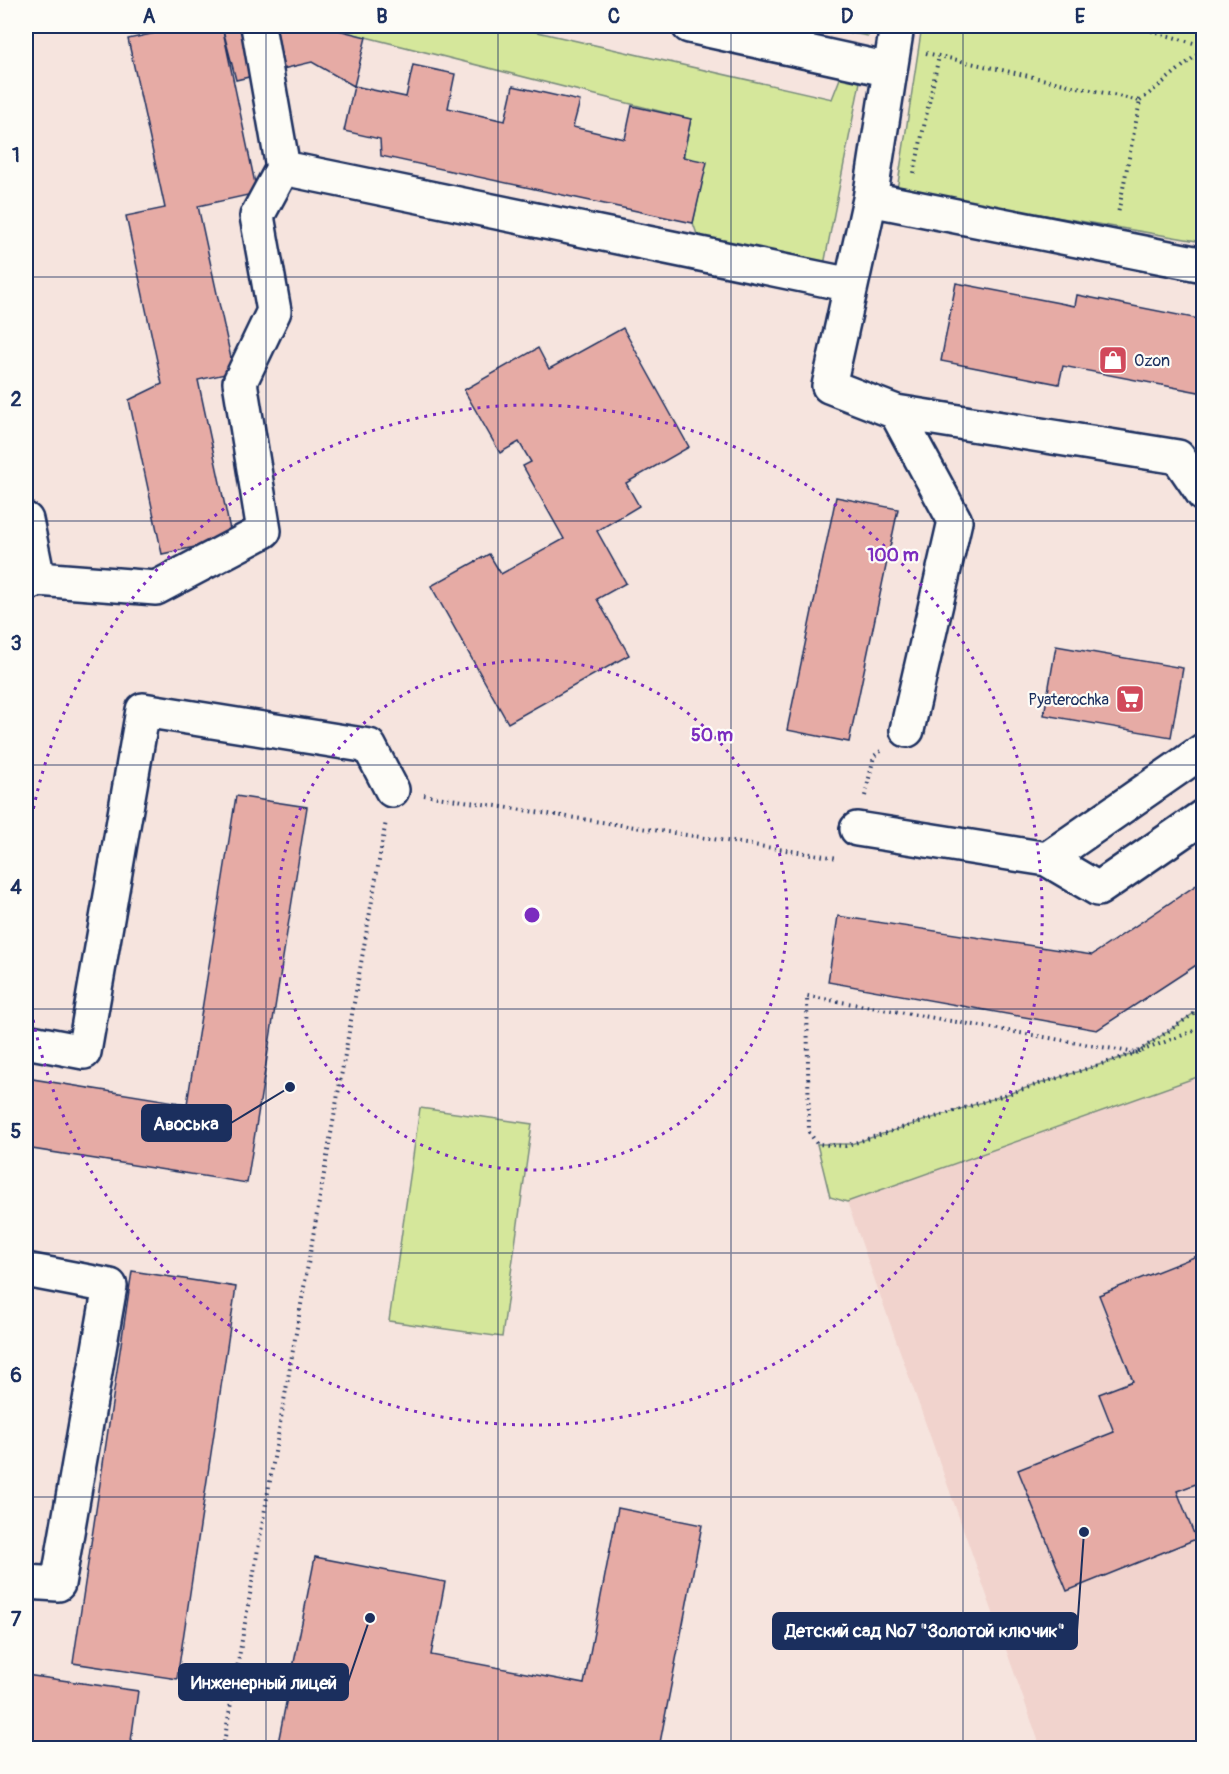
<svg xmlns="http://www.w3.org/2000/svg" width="1229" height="1774" font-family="Pangolin,sans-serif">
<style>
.built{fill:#f1d3cd}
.green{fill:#d5e79b;stroke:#788b7c;stroke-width:1.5}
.building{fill:#e6aba5;stroke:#1b2f5e;stroke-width:1.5}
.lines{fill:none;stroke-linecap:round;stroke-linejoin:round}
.minor-casing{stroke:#1b2f5e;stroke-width:38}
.path{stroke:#1b2f5e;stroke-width:4;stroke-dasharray:1.5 4.5;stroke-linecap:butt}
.minor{stroke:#fdfcf7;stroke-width:33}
.grid{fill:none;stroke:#1b2f5e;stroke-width:1.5;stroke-opacity:0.55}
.ring{fill:none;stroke:#7b2cbf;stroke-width:3;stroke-dasharray:3 6}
.labels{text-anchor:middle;stroke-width:4.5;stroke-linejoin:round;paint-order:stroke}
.poi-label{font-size:16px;fill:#1b2f5e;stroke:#fdfcf7;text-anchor:start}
.centre{fill:#7b2cbf;stroke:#fdfcf7;stroke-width:3}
.ring-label{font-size:18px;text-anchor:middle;font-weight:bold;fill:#7b2cbf;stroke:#fdfcf7;stroke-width:4.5;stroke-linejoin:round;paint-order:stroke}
.leader{fill:none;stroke:#1b2f5e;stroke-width:2}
.callout-dot{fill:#1b2f5e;stroke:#fdfcf7;stroke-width:2}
.callout{fill:#1b2f5e;stroke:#1b2f5e;stroke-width:2}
.callout-label{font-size:18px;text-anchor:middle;font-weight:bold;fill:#fff}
.neatline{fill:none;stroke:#1b2f5e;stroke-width:2}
.grid-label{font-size:20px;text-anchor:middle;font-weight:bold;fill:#1b2f5e}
</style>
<rect width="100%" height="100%" fill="#f6e4de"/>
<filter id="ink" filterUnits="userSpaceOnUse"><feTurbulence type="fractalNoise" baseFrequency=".0167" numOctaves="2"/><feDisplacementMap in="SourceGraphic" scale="12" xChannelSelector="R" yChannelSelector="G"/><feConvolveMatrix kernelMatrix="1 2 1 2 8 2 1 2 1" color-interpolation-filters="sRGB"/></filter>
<g filter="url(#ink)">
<!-- built -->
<path class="built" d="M1203,1075V1748H1041L847,1202Z"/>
<!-- green -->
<path class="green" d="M322,26H511L832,99L841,76L860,82L824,265L699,240L693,223L706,163L683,157L691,119Z
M810,26H872L868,36Z
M922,26H1203V242L897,190Z
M1203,1007V1075L847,1202L830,1197L817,1144H851L1136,1053Z
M420,1108L532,1124L502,1337L389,1321Z"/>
<!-- building -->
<path class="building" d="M188,26H222L257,193L198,206L234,372L198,380L232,539L162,554L129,400L162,384L126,216L165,208L128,39Z
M222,26H322L366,37L354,86L312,62L236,80Z
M413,65L455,74L448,108L505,121L513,86L580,101L573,127L625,139L632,106L691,119L683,157L707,162L693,223L381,156L380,139L344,131L354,86L406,97Z
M956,283L1075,306L1077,295L1204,320V393L1063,366L1059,384L941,361Z
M623,328L689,447L626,483L639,506L597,531L626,583L597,599L629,655L508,723L431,586L489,554L501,574L564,539L523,466L531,462L519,442L500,453L464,390L538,348L549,369Z
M836,497L898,509L849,742L787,730Z
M1056,646L1183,668L1171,737L1044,715Z
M236,796L307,807L247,1183L26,1148V1078L187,1104Z
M1204,880V960L1097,1030L828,982L838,916L1092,955Z
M1204,1253V1481L1177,1491L1196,1539L1067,1591L1018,1470L1114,1432L1099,1394L1133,1381L1099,1295Z
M132,1271L236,1287L177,1679L73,1663Z
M618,1508L702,1525L659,1748H277L315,1557L445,1582L431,1655L584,1684Z
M26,1675L138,1691L130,1748H89L26,1740Z"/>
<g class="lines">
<!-- minor casing -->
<g class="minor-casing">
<path id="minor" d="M689,26L890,70
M897,26L870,199L829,386L896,412L1178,457L1204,495
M283,168L851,285
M870,199L1204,265
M896,412L955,521L907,730
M26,520L38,579
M26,584L38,579L156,588L264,531L240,382L274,311L257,216L283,168L258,26
M857,829L1047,859L1098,889L1204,816
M1047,859L1204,750
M26,1041L84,1052L143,710L369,746L392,790
M26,1270L110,1286L58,1584L26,1582"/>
</g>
<!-- path -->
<path class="path" d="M1134,26L1204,46
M926,53L1140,101L1118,214
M1140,101L1204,49
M914,173L939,56
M424,795L838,858
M865,796L874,756L881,751
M1204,1007L1136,1053L807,996L809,1132L817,1144L845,1146L1136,1053L1204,1027
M223,1748L386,821"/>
<!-- minor -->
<use href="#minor" class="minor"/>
</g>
</g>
<!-- grid -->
<path class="grid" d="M266,26V1748M498,26V1748M731,26V1748M963,26V1748M26,277H1204M26,521H1204M26,765H1204M26,1009H1204M26,1253H1204M26,1497H1204"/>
<!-- distance rings -->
<g class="ring">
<circle cx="532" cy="915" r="255"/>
<path d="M26 853A510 510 0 1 1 26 977"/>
</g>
<!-- icons -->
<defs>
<g id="shop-square" transform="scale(1.5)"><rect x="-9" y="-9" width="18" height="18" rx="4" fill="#d1495b" stroke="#fdfcf7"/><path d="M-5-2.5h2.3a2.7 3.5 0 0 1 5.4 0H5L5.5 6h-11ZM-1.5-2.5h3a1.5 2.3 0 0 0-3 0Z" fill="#fff"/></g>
<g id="supermarket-square" transform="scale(1.5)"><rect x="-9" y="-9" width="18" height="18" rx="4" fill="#d1495b" stroke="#fdfcf7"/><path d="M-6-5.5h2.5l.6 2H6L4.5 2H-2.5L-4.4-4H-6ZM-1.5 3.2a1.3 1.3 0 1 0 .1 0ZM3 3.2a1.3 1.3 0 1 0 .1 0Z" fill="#fff"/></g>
</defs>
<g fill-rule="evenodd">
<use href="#shop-square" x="1113" y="360"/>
<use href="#supermarket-square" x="1130" y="699"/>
</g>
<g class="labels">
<!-- poi labels -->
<g class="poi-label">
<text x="1134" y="366">Ozon</text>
<text x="1109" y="705" text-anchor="end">Pyaterochka</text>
</g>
</g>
<circle cx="532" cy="915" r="9" class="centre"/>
<g class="ring-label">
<text x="893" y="561">100 m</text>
<text x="712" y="741">50 m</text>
</g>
<!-- callouts -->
<path class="leader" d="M290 1087L231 1123M1084 1532L1077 1631M370 1618L348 1682"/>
<g class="callout-dot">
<circle cx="290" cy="1087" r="6"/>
<circle cx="1084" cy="1532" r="6"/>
<circle cx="370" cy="1618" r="6"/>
</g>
<g class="callout">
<rect x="142" y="1105" width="89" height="36" rx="6"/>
<rect x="773" y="1613" width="304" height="36" rx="6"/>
<rect x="179" y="1664" width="169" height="36" rx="6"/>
</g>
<g class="callout-label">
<text x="186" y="1130">Авоська</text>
<text x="925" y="1637">Детский сад №7 "Золотой ключик"</text>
<text x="264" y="1689">Инженерный лицей</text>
</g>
<!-- margin -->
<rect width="1229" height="1774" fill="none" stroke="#fdfcf7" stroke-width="66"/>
<rect x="33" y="33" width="1163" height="1708" class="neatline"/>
<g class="grid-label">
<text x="149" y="23">A</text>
<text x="382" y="23">B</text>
<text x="614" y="23">C</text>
<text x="847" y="23">D</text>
<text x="1080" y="23">E</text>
<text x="16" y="162">1</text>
<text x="16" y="406">2</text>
<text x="16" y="650">3</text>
<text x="16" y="894">4</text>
<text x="16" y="1138">5</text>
<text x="16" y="1382">6</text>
<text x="16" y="1626">7</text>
</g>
</svg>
